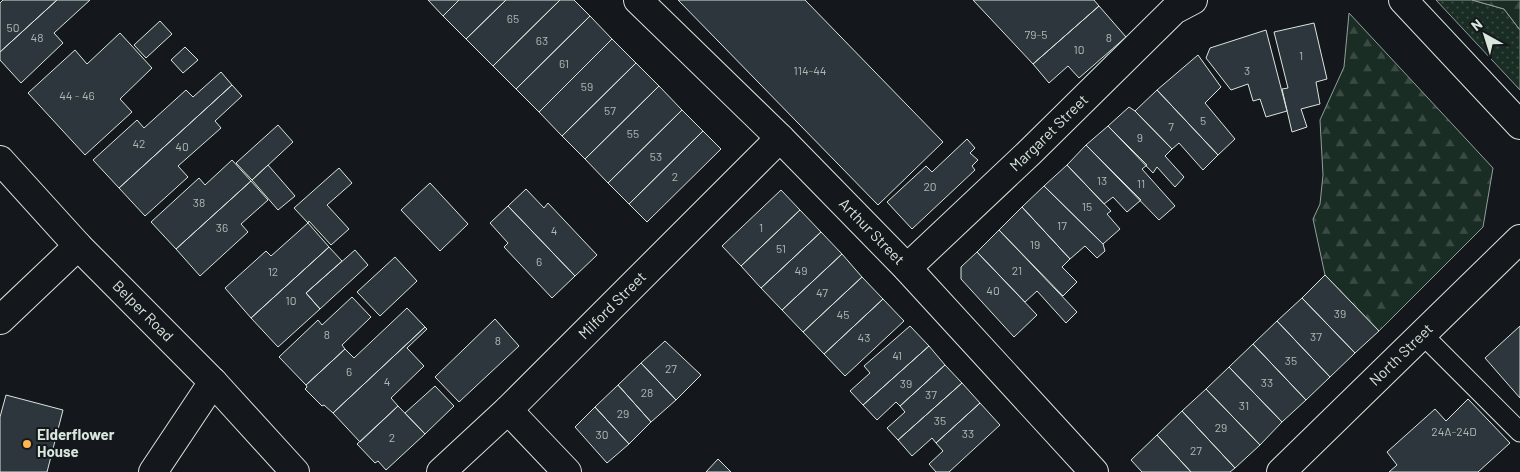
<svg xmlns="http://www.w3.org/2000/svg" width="1520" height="472" font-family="Barlow,sans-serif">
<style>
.grass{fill:url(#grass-dots);stroke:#939e99}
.forest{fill:url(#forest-firs);stroke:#939e99}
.building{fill:#2c363c;stroke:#d8e6dc}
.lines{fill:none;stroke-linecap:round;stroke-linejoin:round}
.lane-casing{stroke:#d8e6dc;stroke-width:21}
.street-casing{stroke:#d8e6dc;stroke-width:30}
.lane{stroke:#14181c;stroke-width:19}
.street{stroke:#14181c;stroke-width:28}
.poi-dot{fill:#ffb74d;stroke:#14181c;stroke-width:2}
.labels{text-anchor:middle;stroke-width:4;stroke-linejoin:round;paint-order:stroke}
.number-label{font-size:12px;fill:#adbab4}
.street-label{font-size:15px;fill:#d8e6dc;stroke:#14181c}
.poi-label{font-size:15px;font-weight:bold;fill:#d8e6dc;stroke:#14181c;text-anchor:start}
</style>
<defs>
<pattern id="grass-dots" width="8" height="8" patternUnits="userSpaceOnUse" patternTransform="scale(1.25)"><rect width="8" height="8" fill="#1a2d24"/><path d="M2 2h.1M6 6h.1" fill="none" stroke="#3b4b43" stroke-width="1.8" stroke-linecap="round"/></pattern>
<pattern id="forest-firs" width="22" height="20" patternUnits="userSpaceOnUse" patternTransform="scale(1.25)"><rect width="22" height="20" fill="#1a2d24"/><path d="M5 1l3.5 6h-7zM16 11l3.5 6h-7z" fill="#3b4b43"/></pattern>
</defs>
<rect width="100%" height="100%" fill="#14181c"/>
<!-- grass -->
<path class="grass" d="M1436,0H1472L1504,9L1520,30V90Z"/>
<!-- forest -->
<path class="forest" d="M1472,0H1520V30L1504,9Z
M1349,13L1493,168L1483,227L1379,331L1325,275L1313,219L1320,204L1323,175L1320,120L1344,67Z"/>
<!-- building -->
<path class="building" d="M3,0H57L0,52V3Z
M57,0H90L54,33L63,43L21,83L0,60V52Z
M428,0H459L443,16Z
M459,0H506L466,39L443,16Z
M506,0H560L493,66L466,39Z
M560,0H574L590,16L516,89L493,66Z
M678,0H805L943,142L878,205Z
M973,0H1094L1099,6L1033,64Z
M1099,6L1126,37L1079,78L1068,66L1049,83L1033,64Z
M590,16L612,39L539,112L516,89Z
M160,21L172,34L146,58L134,45Z
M1314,23L1327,79L1316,82L1320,104L1301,109L1307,127L1292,132L1282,89L1288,88L1274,32Z
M1266,30L1287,111L1266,117L1260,99L1253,101L1248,84L1231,90L1206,58L1210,48Z
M120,33L152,68L120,99L132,112L85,155L28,93L75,50L87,64Z
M612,39L636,63L562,136L539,112Z
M185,47L198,60L183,73L171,60Z
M1198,55L1221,87L1205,103L1235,139L1218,155L1157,90Z
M636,63L659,86L585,159L562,136Z
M221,72L232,85L119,188L93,160L137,120L144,128L186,90L193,97Z
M232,85L242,96L215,121L221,128L178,166L188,177L145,216L119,188Z
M659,86L682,110L608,183L585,159Z
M1157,90L1218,155L1203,170L1179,143L1172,149L1135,111Z
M1129,107L1135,111L1172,149L1165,156L1184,177L1175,187L1157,167L1153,173L1108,126Z
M682,110L703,131L629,204L608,183Z
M278,125L293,142L252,180L236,163Z
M1108,126L1147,165L1142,169L1175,206L1159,220L1086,145Z
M703,131L721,149L647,222L629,204Z
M967,139L975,148L970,153L978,160L972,166L975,170L912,229L887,202L926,166L932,172Z
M1086,145L1141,200L1127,212L1113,197L1104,204L1067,165Z
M232,160L251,181L176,249L151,222L199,178L205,185Z
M268,165L295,196L278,210L252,180Z
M1067,165L1111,211L1107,214L1120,229L1103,244L1044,186Z
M339,168L352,183L327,205L349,229L331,245L309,221L308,223L294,208Z
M251,181L268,200L241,224L248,232L200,276L176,249Z
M430,183L468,224L440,251L401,210Z
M1044,186L1103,244L1105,251L1097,258L1085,246L1070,259L1022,207Z
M526,189L544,208L548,203L597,255L575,276L508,206Z
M781,190L800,210L741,266L722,246Z
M508,206L575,276L552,298L504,247L508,243L490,223Z
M1022,207L1070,259L1062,267L1077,282L1063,296L999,230Z
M800,210L821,232L761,288L741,266Z
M308,223L329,247L251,318L225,288L266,251L271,256Z
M999,230L1077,312L1066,323L1037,291L1025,302L977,252Z
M821,232L842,254L782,310L761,288Z
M329,247L342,261L306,293L320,309L278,347L251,318Z
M355,250L368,265L320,309L306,293Z
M977,252L1037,315L1014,337L961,279V267Z
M842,254L862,277L803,332L782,310Z
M395,257L417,281L380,316L357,292Z
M1325,275L1379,331L1355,353L1302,298Z
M862,277L883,299L824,354L803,332Z
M352,297L371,317L342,345L345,349L306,385L279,357L318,320L322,325Z
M1302,298L1355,353L1330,377L1277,321Z
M883,299L904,321L845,376L824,354Z
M407,308L425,327L333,413L324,405L322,406L305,389L307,387L306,385L345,349L354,358Z
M495,319L519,346L459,402L435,377Z
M1277,321L1330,377L1306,400L1253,344Z
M910,326L929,346L863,405L850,391L870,373L864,366Z
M1520,326V398L1485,358Z
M425,327L427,329L407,348L424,366L391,398L398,406L360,442L333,413Z
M665,341L701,375L676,400L641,363Z
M1253,344L1306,400L1282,422L1229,367Z
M929,346L945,365L900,406L896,402L877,420L863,405Z
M641,363L676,400L651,422L618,385Z
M945,365L962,383L898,440L887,428L905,412L900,406Z
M1229,367L1282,422L1260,445L1206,389Z
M962,383L980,403L936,443L932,438L912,456L898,440Z
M618,385L651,422L629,444L595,407Z
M435,386L454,406L425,434L405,413Z
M1206,389L1260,445L1235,468L1182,411Z
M6,395L63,410L47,472H0V417Z
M1468,399L1510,443L1478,472H1389L1397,465L1387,452L1435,409L1446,421Z
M980,403L1000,425L949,472H936L929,464L943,451L936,443Z
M398,406L425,434L386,470L378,461L375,463L357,444Z
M595,407L629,444L607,463L575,427Z
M1182,411L1235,468L1230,472H1191L1157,435Z
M1157,435L1191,472H1142L1131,460Z
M718,459L731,472H706Z"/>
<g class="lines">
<!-- lane casing -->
<g class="lane-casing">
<path id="lane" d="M1423,335L1520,432"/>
</g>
<!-- street casing -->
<g class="street-casing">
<g id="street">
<path id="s1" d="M638,0L780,138L907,268L1094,472"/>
<path d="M1403,0L1520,125"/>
<path id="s2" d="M0,160L78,246L213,382L153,472"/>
<path id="s3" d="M907,268L1030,152L1174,10L1193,0"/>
<path d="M0,320L78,246"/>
<path d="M213,382L295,472"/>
<path d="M508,410L567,472"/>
<path id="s4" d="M441,472L508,410L780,138"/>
<path id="s5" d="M1281,472L1520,239"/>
</g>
</g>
<!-- lane -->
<use href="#lane" class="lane"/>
<!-- street -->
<use href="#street" class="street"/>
</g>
<!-- markers -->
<circle class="poi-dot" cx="27" cy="444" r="5"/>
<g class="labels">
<!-- number labels -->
<g class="number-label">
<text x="513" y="23">65</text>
<text x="13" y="32">50</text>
<text x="1036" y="39">79-5</text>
<text x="37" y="42">48</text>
<text x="1109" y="42">8</text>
<text x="542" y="45">63</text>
<text x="1079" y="54">10</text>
<text x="1301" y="60">1</text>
<text x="564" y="68">61</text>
<text x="810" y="75">114-44</text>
<text x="1247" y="75">3</text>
<text x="587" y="91">59</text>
<text x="77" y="100">44 - 46</text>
<text x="610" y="115">57</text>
<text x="1203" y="125">5</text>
<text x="1171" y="131">7</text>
<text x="633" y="138">55</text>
<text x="1140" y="142">9</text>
<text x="139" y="148">42</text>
<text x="182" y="151">40</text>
<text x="656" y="161">53</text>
<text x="675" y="181">2</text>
<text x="1102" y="185">13</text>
<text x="1141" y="188">11</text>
<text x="930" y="191">20</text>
<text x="199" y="207">38</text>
<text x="1087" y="211">15</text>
<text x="1062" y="230">17</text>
<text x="222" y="232">36</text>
<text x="761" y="232">1</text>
<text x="554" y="235">4</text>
<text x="1035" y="249">19</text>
<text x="781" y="253">51</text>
<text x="539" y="266">6</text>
<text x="801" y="275">49</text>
<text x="1017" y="275">21</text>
<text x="273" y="276">12</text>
<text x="993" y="295">40</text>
<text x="822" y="297">47</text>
<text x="291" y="305">10</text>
<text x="1340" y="318">39</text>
<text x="843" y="319">45</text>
<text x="327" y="339">8</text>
<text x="1316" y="341">37</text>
<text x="864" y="342">43</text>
<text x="498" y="345">8</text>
<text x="897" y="360">41</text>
<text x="1291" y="365">35</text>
<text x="671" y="373">27</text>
<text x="349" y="376">6</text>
<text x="387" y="386">4</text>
<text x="1267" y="387">33</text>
<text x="906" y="388">39</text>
<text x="647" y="397">28</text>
<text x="931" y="399">37</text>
<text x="1244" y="410">31</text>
<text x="623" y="418">29</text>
<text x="940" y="425">35</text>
<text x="1221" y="432">29</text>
<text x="1454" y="436">24A-24D</text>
<text x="968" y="438">33</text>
<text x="602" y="439">30</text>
<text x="392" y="442">2</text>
<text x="1196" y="455">27</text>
</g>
<!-- street labels -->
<g class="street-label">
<text dy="5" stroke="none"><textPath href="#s3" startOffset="196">Margaret Street</textPath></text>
<text dy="5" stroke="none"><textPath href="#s1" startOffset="329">Arthur Street</textPath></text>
<text dy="5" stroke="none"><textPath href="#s4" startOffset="239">Milford Street</textPath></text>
<text dy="5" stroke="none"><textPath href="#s2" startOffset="208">Belper Road</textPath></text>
<text dy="5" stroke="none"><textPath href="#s5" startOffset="168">North Street</textPath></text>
</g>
<!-- poi labels -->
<g class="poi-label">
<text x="37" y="440">Elderflower<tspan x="37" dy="17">House</tspan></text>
</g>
</g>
<!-- north arrow -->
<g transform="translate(1485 35) rotate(321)" stroke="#14181c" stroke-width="4" paint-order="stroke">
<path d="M0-4L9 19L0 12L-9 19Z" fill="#d8e6dc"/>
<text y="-8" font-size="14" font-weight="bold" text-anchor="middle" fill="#d8e6dc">N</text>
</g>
</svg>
